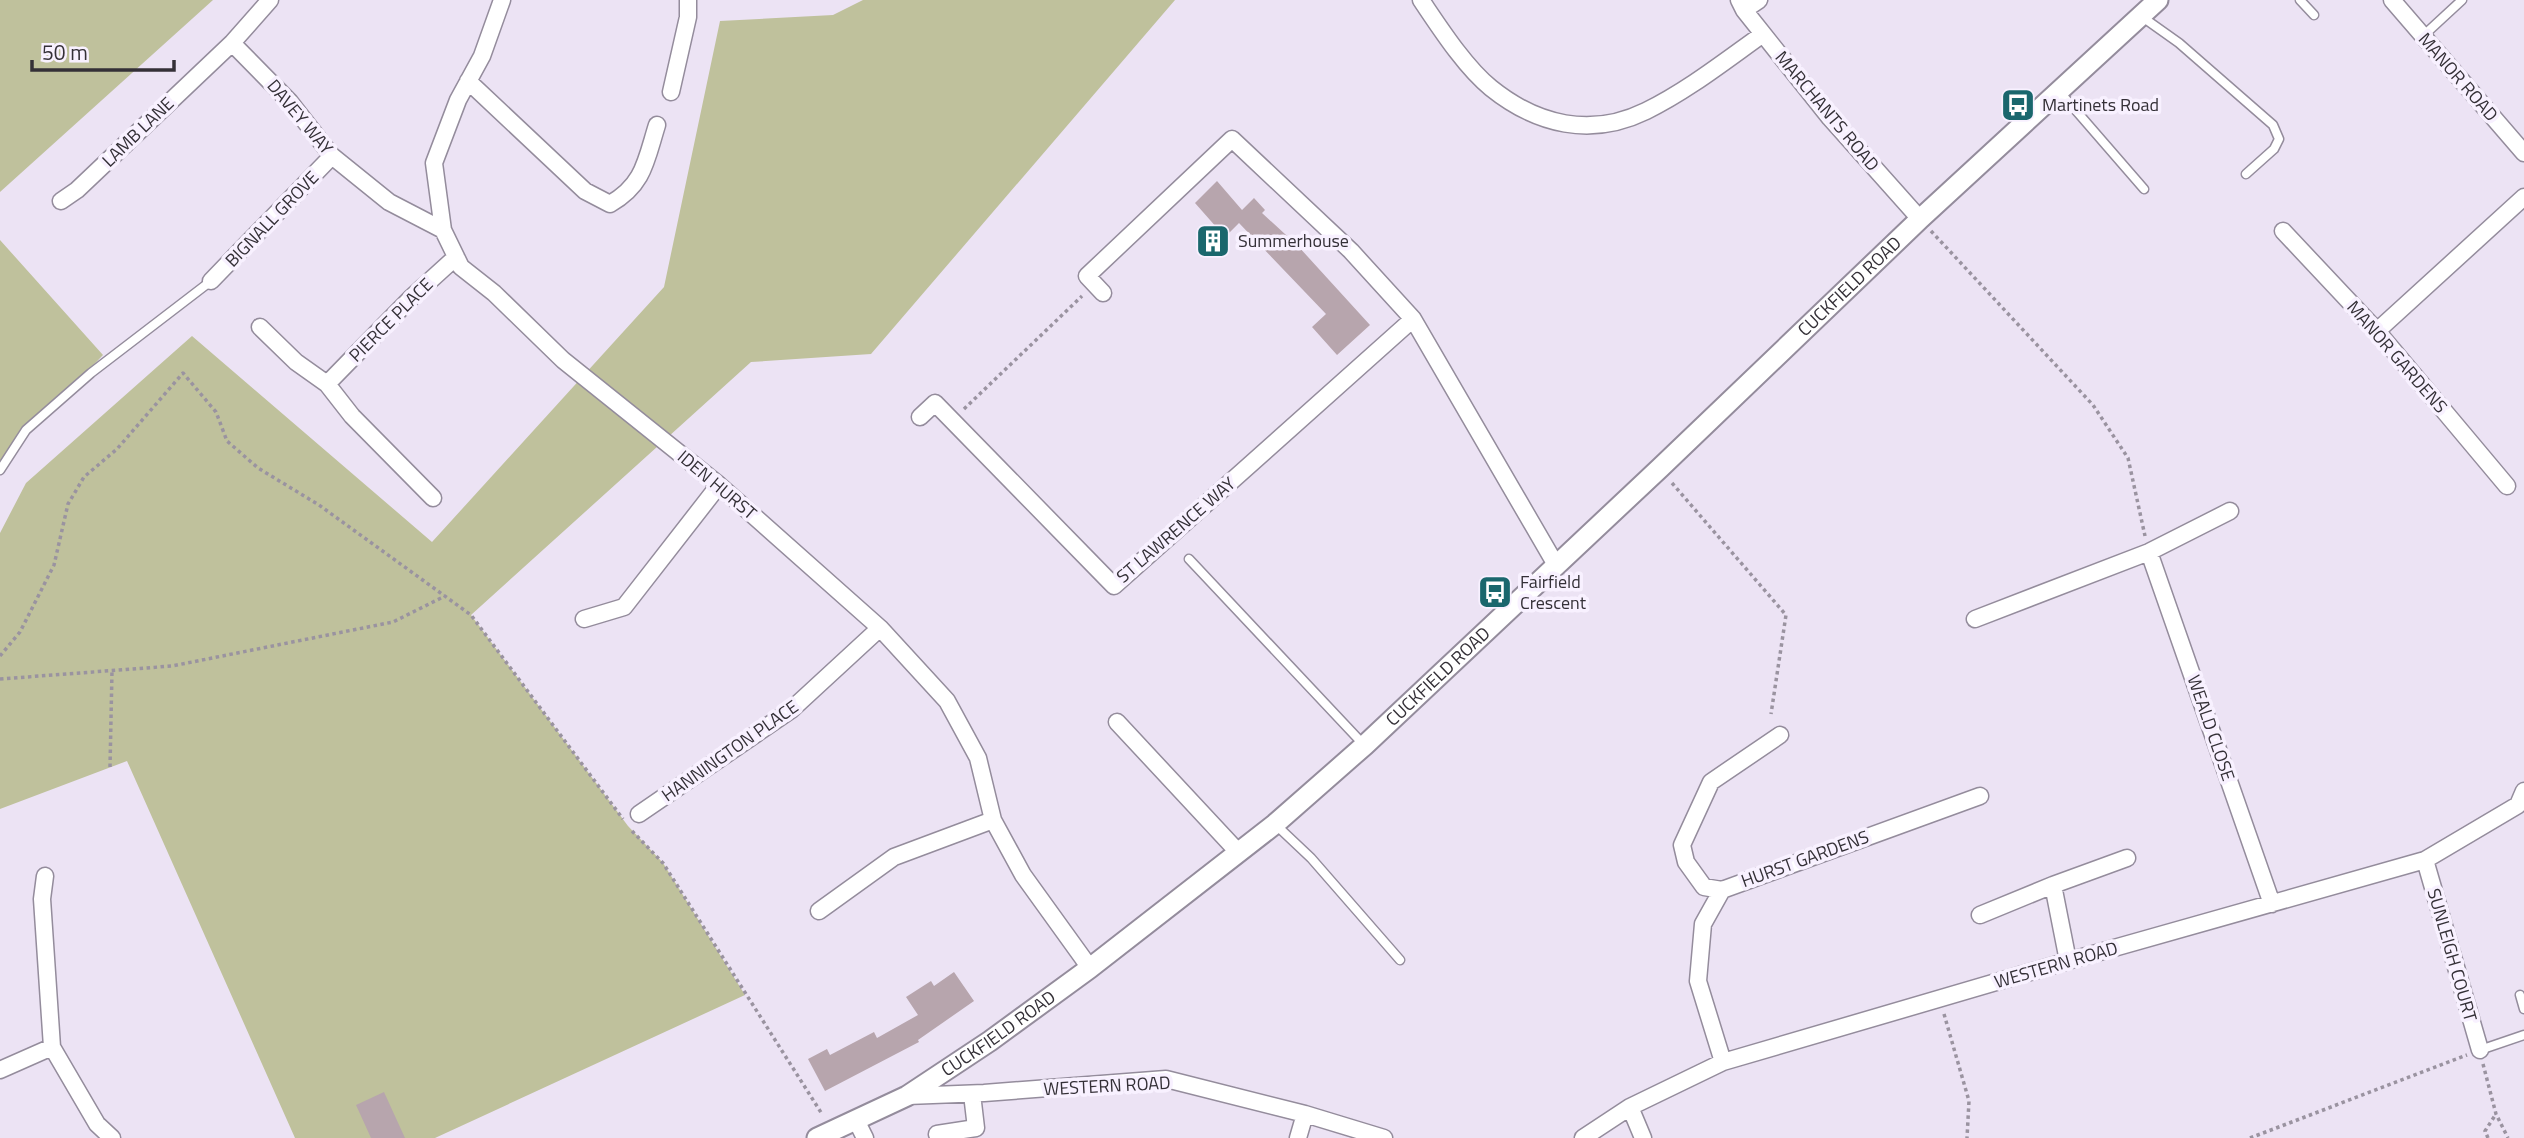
<svg xmlns="http://www.w3.org/2000/svg" width="2524" height="1138" font-family="'Titillium Web',sans-serif">
<style>
.green{fill:#bfc19c}
.building{fill:#b7a5ad}
.lines{fill:none;stroke-linecap:round;stroke-linejoin:round}
.service-casing{stroke:#948c9c;stroke-width:11}
.minor-casing{stroke:#948c9c;stroke-width:19}
.tertiary-casing{stroke:#948c9c;stroke-width:23}
.path{stroke:#9a93a0;stroke-width:3.5;stroke-dasharray:3.5 3.5;stroke-linecap:butt}
.service{stroke:#fff;stroke-width:8}
.minor{stroke:#fff;stroke-width:16}
.tertiary{stroke:#fff;stroke-width:19}
.labels{text-anchor:middle;stroke-width:7;stroke-linejoin:round;paint-order:stroke}
.street-label{font-size:18px;fill:#343037;stroke:#f8f1ff}
.poi-label{font-size:18px;fill:#343037;stroke:#f8f1ff;text-anchor:start}
</style>
<rect width="100%" height="100%" fill="#ece3f4"/>
<!-- green -->
<path class="green" d="M0,0H213L0,192Z
M863,0H1175L871,354L751,362L471,615L628,826L663,863L745,995L435,1138H295L127,761L0,809V533L26,483L192,336L432,542L664,287L720,21L833,15Z
M0,240L103,355L18,444L0,470Z"/>
<!-- building -->
<path class="building" d="M1217,181L1242,210L1254,198L1265,210L1262,213L1298,246L1370,325L1337,355L1312,327L1326,314L1281,267L1239,223L1225,237L1195,203Z
M954,972L974,1001L918,1040L919,1042L825,1091L808,1059L827,1049L830,1055L874,1032L877,1038L918,1015L906,997L931,981L934,986Z
M384,1092L405,1138H371L356,1105Z"/>
<g class="lines">
<!-- service casing -->
<g class="service-casing">
<path id="service" d="M2300,0L2314,15
M2141,16L2179,43L2273,125L2279,139L2274,149L2246,174
M2423,36L2462,0
M2059,91L2144,189
M0,470L26,430L91,373L211,281
M1189,559L1364,745
M1275,824L1311,858L1400,960
M2520,995L2524,1009
M2480,1050L2524,1035"/>
</g>
<!-- minor casing -->
<g class="minor-casing">
<path id="minor" d="M502,0L482,56L458,100L434,163L443,230L461,267L494,293L563,360L719,485L880,628L947,701L978,758L993,820L1023,875L1090,968
M1421,0C1440,28 1465,67 1491,88C1537,125 1591,138 1646,111C1687,91 1725,61 1763,34
M1739,0L1744,10L1830,118L1920,219
M2392,0L2524,153
M1744,10L1759,0
M232,43L290,102L332,156L389,202L443,230
M468,81L585,191L610,204C644,185 646,160 657,125
M671,92L688,17V0
M61,201L77,190L232,43L270,0
M2283,231L2377,331L2507,486
M211,281L332,156
M1103,293L1087,276L1232,139L1351,251L1413,319L1556,565
M260,327L296,362L327,384L352,416L433,498
M2377,331L2524,197
M327,384L412,297L456,257
M920,417L935,403L1114,586L1413,319
M2149,552L2272,904
M584,619L624,607L719,485
M1975,619L2149,552L2230,511
M1117,722L1239,853
M639,814L791,710L880,628
M2425,860L2480,1050
M1722,890L1704,887L1686,862L1682,845L1711,782L1780,735
M819,911L894,857L993,820
M1980,915L2053,885
M2068,961L2053,885L2127,858
M52,1047L97,1124L112,1138
M1723,1062L1698,981L1703,924L1722,890L1980,796
M0,1070L52,1047L42,899L45,876
M907,1096L984,1093L1166,1079L1305,1114L1384,1138
M1630,1107L1643,1138
M856,1120L865,1138
M937,1134L976,1128L972,1094
M1298,1138L1305,1114
M1583,1138L1630,1107L1723,1062L2068,961L2425,860L2518,805L2524,791"/>
</g>
<!-- tertiary casing -->
<g class="tertiary-casing">
<g id="tertiary">
<path id="s1" d="M817,1138L907,1096L990,1041L1090,968L1275,824L1365,745L1660,468L1920,219L2158,0"/>
</g>
</g>
<!-- path -->
<path class="path" d="M1931,231L2093,405L2128,458L2145,536
M964,409L1082,296
M1672,483L1786,615L1771,714
M0,656L20,632L54,565L68,504L84,477L117,449L183,373L216,412L227,441L258,468L319,505L471,615L623,819
M0,679L172,666L393,622L445,596
M110,767L112,671
M632,831L663,863L822,1114
M1944,1014L1969,1101L1967,1138
M2483,1064L2496,1114L2508,1138
M2250,1138L2467,1055
M2488,1138L2485,1131L2496,1114"/>
<!-- service -->
<use href="#service" class="service"/>
<!-- minor -->
<use href="#minor" class="minor"/>
<!-- tertiary -->
<use href="#tertiary" class="tertiary"/>
</g>
<!-- icons -->
<defs>
<g id="bus-square" transform="scale(1.75)"><rect x="-9" y="-9" width="18" height="18" rx="4" fill="#1a676d" stroke="#f8f1ff"/><path d="M-5-6H5V4H4V6H2V4H-2V6H-4V4H-5ZM-3.5-4V0h7V-4ZM-3.5 1.2v1.5H-2V1.2ZM2 1.2v1.5H3.5V1.2Z" fill="#fff"/></g>
<g id="building-square" transform="scale(1.75)"><rect x="-9" y="-9" width="18" height="18" rx="4" fill="#1a676d" stroke="#f8f1ff"/><path d="M-4-6H4V6H1V3H-1V6H-4ZM-2.5-4.3h1.7v1.8h-1.7ZM.8-4.3h1.7v1.8H.8ZM-2.5-1h1.7V.8h-1.7ZM.8-1h1.7V.8H.8Z" fill="#fff"/></g>
</defs>
<g fill-rule="evenodd">
<use href="#bus-square" x="2018" y="105"/>
<use href="#building-square" x="1213" y="241"/>
<use href="#bus-square" x="1495" y="592"/>
</g>
<g class="labels">
<!-- street labels -->
<g class="street-label">
<text transform="translate(2458 77) rotate(49)" y="6">MANOR ROAD</text>
<text transform="translate(1827 111) rotate(50)" y="6">MARCHANTS ROAD</text>
<text transform="translate(300 117) rotate(50)" y="6">DAVEY WAY</text>
<text transform="translate(138 132) rotate(-44)" y="6">LAMB LANE</text>
<text transform="translate(272 219) rotate(-46)" y="6">BIGNALL GROVE</text>
<text dy="6" stroke="none"><textPath href="#s1" startOffset="1344">CUCKFIELD ROAD</textPath></text>
<text transform="translate(391 320) rotate(-45)" y="6">PIERCE PLACE</text>
<text transform="translate(2397 357) rotate(49)" y="6">MANOR GARDENS</text>
<text transform="translate(717 485) rotate(40)" y="6">IDEN HURST</text>
<text transform="translate(1176 530) rotate(-41)" y="6">ST LAWRENCE WAY</text>
<text dy="6" stroke="none"><textPath href="#s1" startOffset="777">CUCKFIELD ROAD</textPath></text>
<text transform="translate(2211 728) rotate(71)" y="6">WEALD CLOSE</text>
<text transform="translate(730 751) rotate(-35)" y="6">HANNINGTON PLACE</text>
<text transform="translate(1805 859) rotate(-20)" y="6">HURST GARDENS</text>
<text transform="translate(2452 955) rotate(74)" y="6">SUNLEIGH COURT</text>
<text transform="translate(2056 965) rotate(-16)" y="6">WESTERN ROAD</text>
<text dy="6" stroke="none"><textPath href="#s1" startOffset="210">CUCKFIELD ROAD</textPath></text>
<text transform="translate(1107 1086) rotate(-3)" y="6">WESTERN ROAD</text>
</g>
<!-- poi labels -->
<g class="poi-label">
<text x="2042" y="111">Martinets Road</text>
<text x="1238" y="247">Summerhouse</text>
<text x="1520" y="588">Fairfield<tspan x="1520" dy="21">Crescent</tspan></text>
</g>
</g>
<!-- scale -->
<path d="M32 60v10h142v-10" fill="none" stroke="#343037" stroke-width="3.5"/>
<text x="42" y="60" font-size="21" fill="#343037" stroke="#f8f1ff" stroke-width="5" paint-order="stroke">50 m</text>
</svg>
